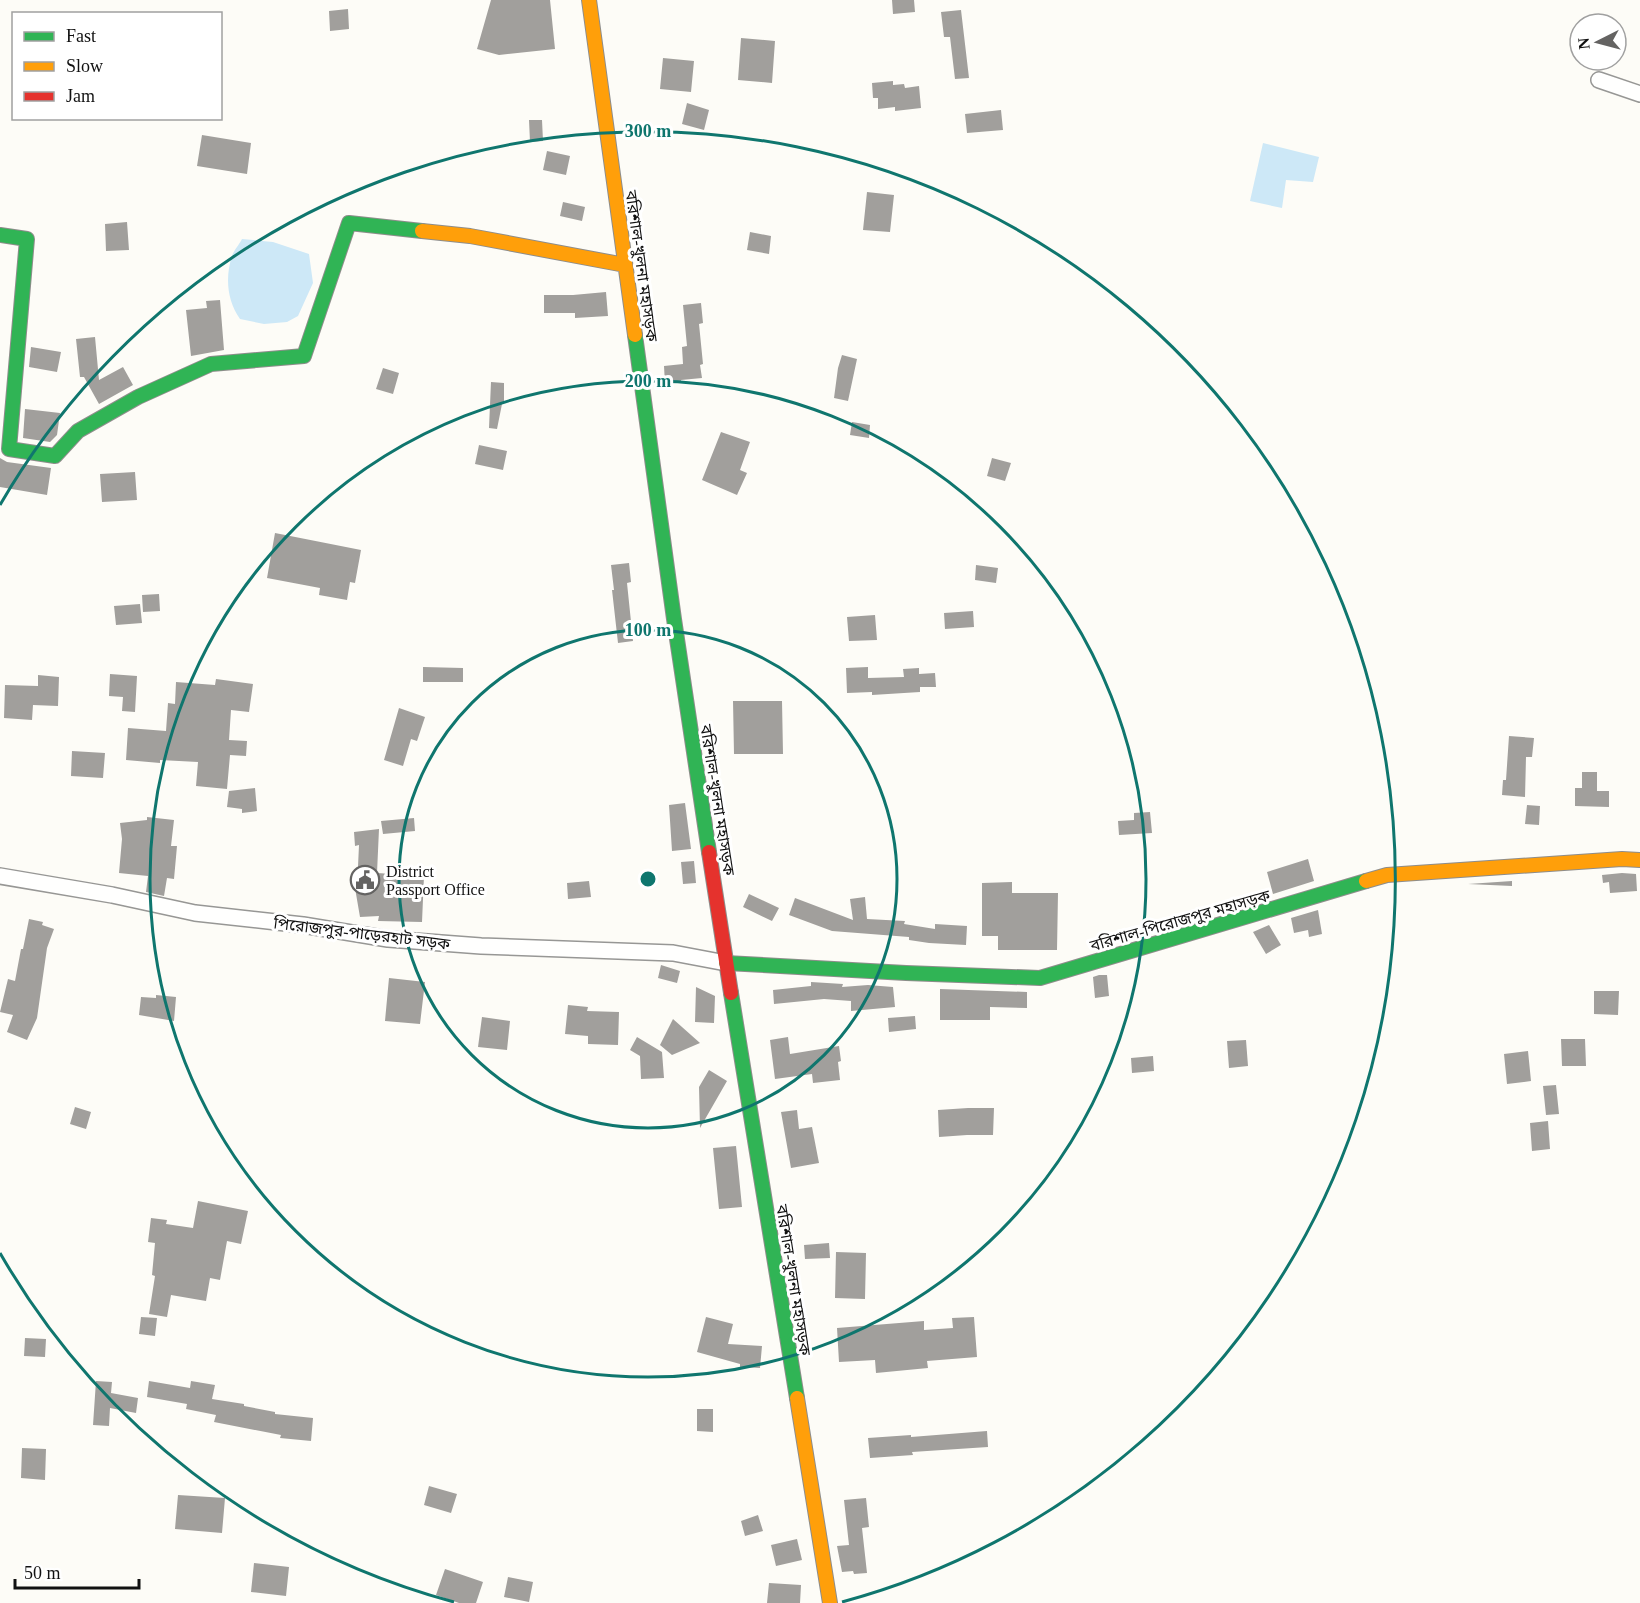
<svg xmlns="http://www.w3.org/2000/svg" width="1640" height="1603" font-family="'Times New Roman','Noto Sans Bengali',serif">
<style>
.water{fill:#cde8f7}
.building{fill:#a19f9c}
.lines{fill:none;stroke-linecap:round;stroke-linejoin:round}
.street-casing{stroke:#979795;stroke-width:18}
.fast-casing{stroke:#8e8d8b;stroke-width:16}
.slow-casing{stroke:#8e8d8b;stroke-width:16}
.jam-casing{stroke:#8e8d8b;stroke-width:16}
.street{stroke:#fffffe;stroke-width:15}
.fast{stroke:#30b455;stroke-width:14}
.slow{stroke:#ff9f0a;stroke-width:14}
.jam{stroke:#e5322d;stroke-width:14}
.ring{fill:none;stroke:#0f766e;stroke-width:3}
.labels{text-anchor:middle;stroke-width:6;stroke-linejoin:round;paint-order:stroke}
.street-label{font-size:16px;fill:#111;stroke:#fff}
.poi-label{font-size:16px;fill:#111;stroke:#fff;text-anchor:start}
.centre{fill:#0f766e;stroke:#fff;stroke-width:3}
.ring-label{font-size:18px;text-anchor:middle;font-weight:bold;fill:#0f766e;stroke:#fff;stroke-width:6;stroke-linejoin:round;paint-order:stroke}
</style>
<rect width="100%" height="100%" fill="#fdfcf7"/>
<!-- water -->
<path class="water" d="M1263,143L1319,157L1313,182L1286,180L1282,208L1250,201Z
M242,239L273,242L309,254L313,283L298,316L287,322L264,324L240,319C227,301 225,277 232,256C234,250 239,245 242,239Z"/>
<!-- building -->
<path class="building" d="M491,0H550L555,49L499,55L477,49Z
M892,0H914L915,12L893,14Z
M348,9L349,29L330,31L329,11Z
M961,10L969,78L955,79L950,37H944L941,12Z
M741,38L775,41L772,83L738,80Z
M663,58L694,61L691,92L660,89Z
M893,81V85L904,84L905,88L919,86L921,108L895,111V107L878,109V98H873L872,83Z
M687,103L709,110L704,130L682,124Z
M1001,110L1003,130L967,133L965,114Z
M529,120H542L543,141L530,142Z
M202,135L251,143L247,174L197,166Z
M547,151L570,156L566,175L543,170Z
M867,192L894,195L890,232L863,230Z
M563,202L585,207L582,221L560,216Z
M127,222L129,250L106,251L105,224Z
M750,232L771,236L769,254L747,250Z
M606,292L608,316L575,318V313H544V295H573Z
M220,300L224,350L191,356L186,310L207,308L206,301Z
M701,303L703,323L699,324L703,364L700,365L702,378L681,380V382L665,384L664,366L683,364L682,347L687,346L683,305Z
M95,337L99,380L123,367L133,385L99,404L84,377H80L76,339Z
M31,347L61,352L57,372L29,367Z
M842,355L857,359L848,401L834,398L838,368Z
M383,368L399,373L393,394L376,389Z
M491,382L504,383V404H502L497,429L489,428Z
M25,409L60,413L57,435L50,442L23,438Z
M852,422L870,425L869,438L850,435Z
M721,432L750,442L740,470L747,473L737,495L702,480Z
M479,445L507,451L503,470L475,464Z
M0,458L7,462L51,468L47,495L0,487Z
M992,458L1011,463L1005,481L987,476Z
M135,472L137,500L102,502L100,474Z
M275,533L361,550L355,583L350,582L347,600L319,595L320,588L267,578Z
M629,563L631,582L627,583L633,641L618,643L612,590H614L611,565Z
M976,565L998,568L996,583L975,580Z
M159,594L160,611L143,612L142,595Z
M140,604L142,623L116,625L114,606Z
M973,611L974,627L945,629L944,613Z
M875,615L877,640L849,641L847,617Z
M423,667L463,668V682H423Z
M868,667V678L904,677L903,669L919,668V674L935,673L936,687H920V692L872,695V692L847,693L846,668Z
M110,674L137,676L135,712L122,711L123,697L109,696Z
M38,675L59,677L58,706L33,705L32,720L4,718L5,685L38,686Z
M216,679L253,684L249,712L231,710L229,740L247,741L246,756L230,755L227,789L196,786L198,762L160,760V763L126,760L128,728L166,731L168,703L175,704L176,682L215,685Z
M733,701H782L783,754H734Z
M399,708L425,717L417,741L411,739L403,766L384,760Z
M1509,736L1534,738L1532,757H1526L1525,797L1502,795L1503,780H1506Z
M72,751L105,753L103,778L71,776Z
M1582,772H1597V791H1609V807L1575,806V788H1582Z
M255,788L257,811L242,813V809L227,807L229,791Z
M685,803L691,849L672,851L669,805Z
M1527,805L1540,806L1539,825L1525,824Z
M1150,812L1152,833L1119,835L1118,821L1134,820V813Z
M147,817L174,820L171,846H177L174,879L167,878L164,896L146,892L148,876L119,873L122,839L120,823L147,820Z
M414,818L415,831L383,834L381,821Z
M379,829L377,873L424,876L422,922L378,921L379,916L360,917L355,888H357L359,845L355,846L354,832Z
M1308,859L1314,881L1273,894L1267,872Z
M694,861L696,883L683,884L681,862Z
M1622,873L1636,874L1637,891L1610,893L1609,882L1603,883L1602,875Z
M589,881L591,897L568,899L567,883Z
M1512,881V886L1468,884Z
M1012,882V893H1058L1057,950H998V936H982V883Z
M749,894L779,908L772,921L743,907Z
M865,897L867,919L905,921L904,924L935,929V924L967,926L966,945L929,943L909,940V937L832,931L789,915L795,898L853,920L850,899Z
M1318,910L1322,934L1309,937L1308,930L1294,933L1291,918Z
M29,919L43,922L42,925L54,929L47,948L37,1018L27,1040L7,1032L13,1015L0,1012L8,979L15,981L21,949H23Z
M1269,925L1281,945L1266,954L1253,932Z
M661,965L680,971L677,983L658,978Z
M1099,975H1107L1109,996L1095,998L1093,977Z
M389,978L425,982L420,1024L385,1021Z
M811,982L843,984L842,987L868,985L893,987L895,1007L851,1011V1001L824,999L774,1004L773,990L811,986Z
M696,987L715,996L714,1023L695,1022Z
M940,989L1027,992V1008L990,1007V1020H940Z
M1594,991H1619L1618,1015L1594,1014Z
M156,995L176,997L174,1021L139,1015L141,997L156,998Z
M568,1005L588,1007L587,1011L619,1012L618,1045L588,1044V1036L565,1034Z
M915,1016L916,1029L889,1032L888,1018Z
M482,1017L510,1021L507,1050L478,1047Z
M673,1019L700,1043L672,1055L660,1045Z
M637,1037L662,1052L664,1078L641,1079L640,1056L630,1050Z
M788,1037L790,1054L839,1046L841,1061L838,1062L840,1080L813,1083L812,1074L775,1079L770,1040Z
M1561,1039H1585L1586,1066H1562Z
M1246,1040L1248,1066L1229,1068L1227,1041Z
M1528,1051L1531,1081L1507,1084L1504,1054Z
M1153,1056L1154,1071L1132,1073L1131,1058Z
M709,1070L727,1081L700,1128L699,1087Z
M1556,1085L1559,1114L1546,1115L1543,1086Z
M75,1107L91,1112L86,1129L70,1124Z
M968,1108H994L993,1135H967L939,1137L938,1110Z
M797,1110L799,1129L812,1127L819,1163L791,1168L781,1112Z
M1548,1121L1550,1149L1532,1151L1530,1123Z
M736,1146L742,1207L719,1209L713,1148Z
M198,1201L248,1211L241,1244L227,1241L220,1280L210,1278L206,1301L171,1295L167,1317L149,1314L155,1276L152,1275L155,1243L148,1242L151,1218L167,1220L166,1224L193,1228Z
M829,1243L830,1258L805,1259L804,1245Z
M836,1252L866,1253L865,1299L835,1298Z
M141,1317L157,1318L155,1336L139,1334Z
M706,1317L733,1324L728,1344L762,1346L760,1368L740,1367V1364L697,1352Z
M974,1317L977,1357L927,1361L928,1368L876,1373L875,1360L839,1362L837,1328L924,1321V1330L953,1328L952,1318Z
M25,1338L46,1339L45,1357L24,1356Z
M96,1381L112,1382L111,1393L138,1398L136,1413L110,1408L109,1426L93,1425Z
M149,1381L190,1388L191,1381L215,1385L212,1399L244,1404V1406L275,1412V1414L313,1418L311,1441L280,1438L281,1435L214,1422L216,1415L186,1409L187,1404L147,1397Z
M697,1409H713V1432L697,1431Z
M987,1431L988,1447L912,1452L913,1455L870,1458L868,1438L911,1435V1437Z
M22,1448L46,1449L45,1480L21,1478Z
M429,1486L457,1494L451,1513L424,1505Z
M178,1495L225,1498L222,1533L175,1529Z
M866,1498L869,1527L862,1528L867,1573L854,1574L853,1571L842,1572L837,1546L849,1545L844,1500Z
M758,1515L763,1531L745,1536L741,1521Z
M797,1539L802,1560L776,1566L771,1545Z
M254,1563L289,1567L286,1596L251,1592Z
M445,1569L483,1582L476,1603H459L436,1595Z
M508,1577L533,1582L529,1602L504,1597Z
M769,1583L801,1585L800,1603H767Z"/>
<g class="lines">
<!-- street casing -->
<g class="street-casing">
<path id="street" d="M1599,80L1640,94
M0,876L112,895L195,913L303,925L388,939L481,946L673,953L726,963"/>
</g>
<!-- fast casing -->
<g class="fast-casing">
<path id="fast" d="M0,235L27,239L9,449L55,456L78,431L138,397L211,364L304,356L349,223L422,231
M635,335L674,619L709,852
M726,963L906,973L1040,978L1366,881
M731,993L797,1398"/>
</g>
<!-- slow casing -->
<g class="slow-casing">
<path id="slow" d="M589,0L635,335
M422,231L470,236L625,265
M1366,881L1387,875L1622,859L1640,860
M797,1398L830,1603"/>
</g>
<!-- jam casing -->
<g class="jam-casing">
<path id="jam" d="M709,852L731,993"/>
</g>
<!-- street -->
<use href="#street" class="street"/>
<!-- fast -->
<use href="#fast" class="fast"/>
<!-- slow -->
<use href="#slow" class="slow"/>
<!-- jam -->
<use href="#jam" class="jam"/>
</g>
<!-- distance rings -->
<g class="ring">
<circle cx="648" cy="879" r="249"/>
<circle cx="648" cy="879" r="498"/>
<path d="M454 1602A748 748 0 0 1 0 1253M0 505A748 748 0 1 1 842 1602"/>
</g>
<!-- icons -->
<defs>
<g id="civic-ring" transform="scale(1.5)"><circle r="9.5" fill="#fff" stroke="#646362" stroke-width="1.5"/><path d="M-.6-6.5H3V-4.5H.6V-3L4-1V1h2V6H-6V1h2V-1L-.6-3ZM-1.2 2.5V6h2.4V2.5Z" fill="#646362"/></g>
</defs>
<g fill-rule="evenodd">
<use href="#civic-ring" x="365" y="880"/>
</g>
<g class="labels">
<!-- street labels -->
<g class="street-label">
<text transform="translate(642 266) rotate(82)" y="6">বরিশাল-খুলনা মহাসড়ক</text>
<text transform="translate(718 800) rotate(81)" y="6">বরিশাল-খুলনা মহাসড়ক</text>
<text transform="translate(1180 920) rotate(-16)" y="6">বরিশাল-পিরোজপুর মহাসড়ক</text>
<text transform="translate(362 933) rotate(7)" y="6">পিরোজপুর-পাড়েরহাট সড়ক</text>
<text transform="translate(794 1280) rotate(81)" y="6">বরিশাল-খুলনা মহাসড়ক</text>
</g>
<!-- poi labels -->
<g class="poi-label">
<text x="386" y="877">District<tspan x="386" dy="18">Passport Office</tspan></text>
</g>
</g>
<circle cx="648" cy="879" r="9" class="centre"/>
<g class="ring-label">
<text x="648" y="137">300 m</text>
<text x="648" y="387">200 m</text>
<text x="648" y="636">100 m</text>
</g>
<!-- legend -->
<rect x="12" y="12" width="210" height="108" fill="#ffffff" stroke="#a0a0a0" stroke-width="1.5"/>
<rect x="24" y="32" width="30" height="9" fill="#30b455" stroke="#a0a0a0" stroke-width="1.5"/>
<text x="66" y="42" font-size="18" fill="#111111">Fast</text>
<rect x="24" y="62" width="30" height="9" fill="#ff9f0a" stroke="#a0a0a0" stroke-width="1.5"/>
<text x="66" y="72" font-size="18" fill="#111111">Slow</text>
<rect x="24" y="92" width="30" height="9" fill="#e5322d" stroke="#a0a0a0" stroke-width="1.5"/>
<text x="66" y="102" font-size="18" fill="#111111">Jam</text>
<!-- north arrow -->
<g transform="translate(1598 42) rotate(264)"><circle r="28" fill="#ffffff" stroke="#a0a0a0" stroke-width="1.5"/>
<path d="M0-4.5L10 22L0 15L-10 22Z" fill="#646362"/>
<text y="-9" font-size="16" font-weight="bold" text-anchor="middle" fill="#111111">N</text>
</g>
<!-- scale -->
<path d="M15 1579v9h124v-9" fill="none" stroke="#111111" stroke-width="3"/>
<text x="24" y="1579" font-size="18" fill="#111111" stroke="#ffffff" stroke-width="4.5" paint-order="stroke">50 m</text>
</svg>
